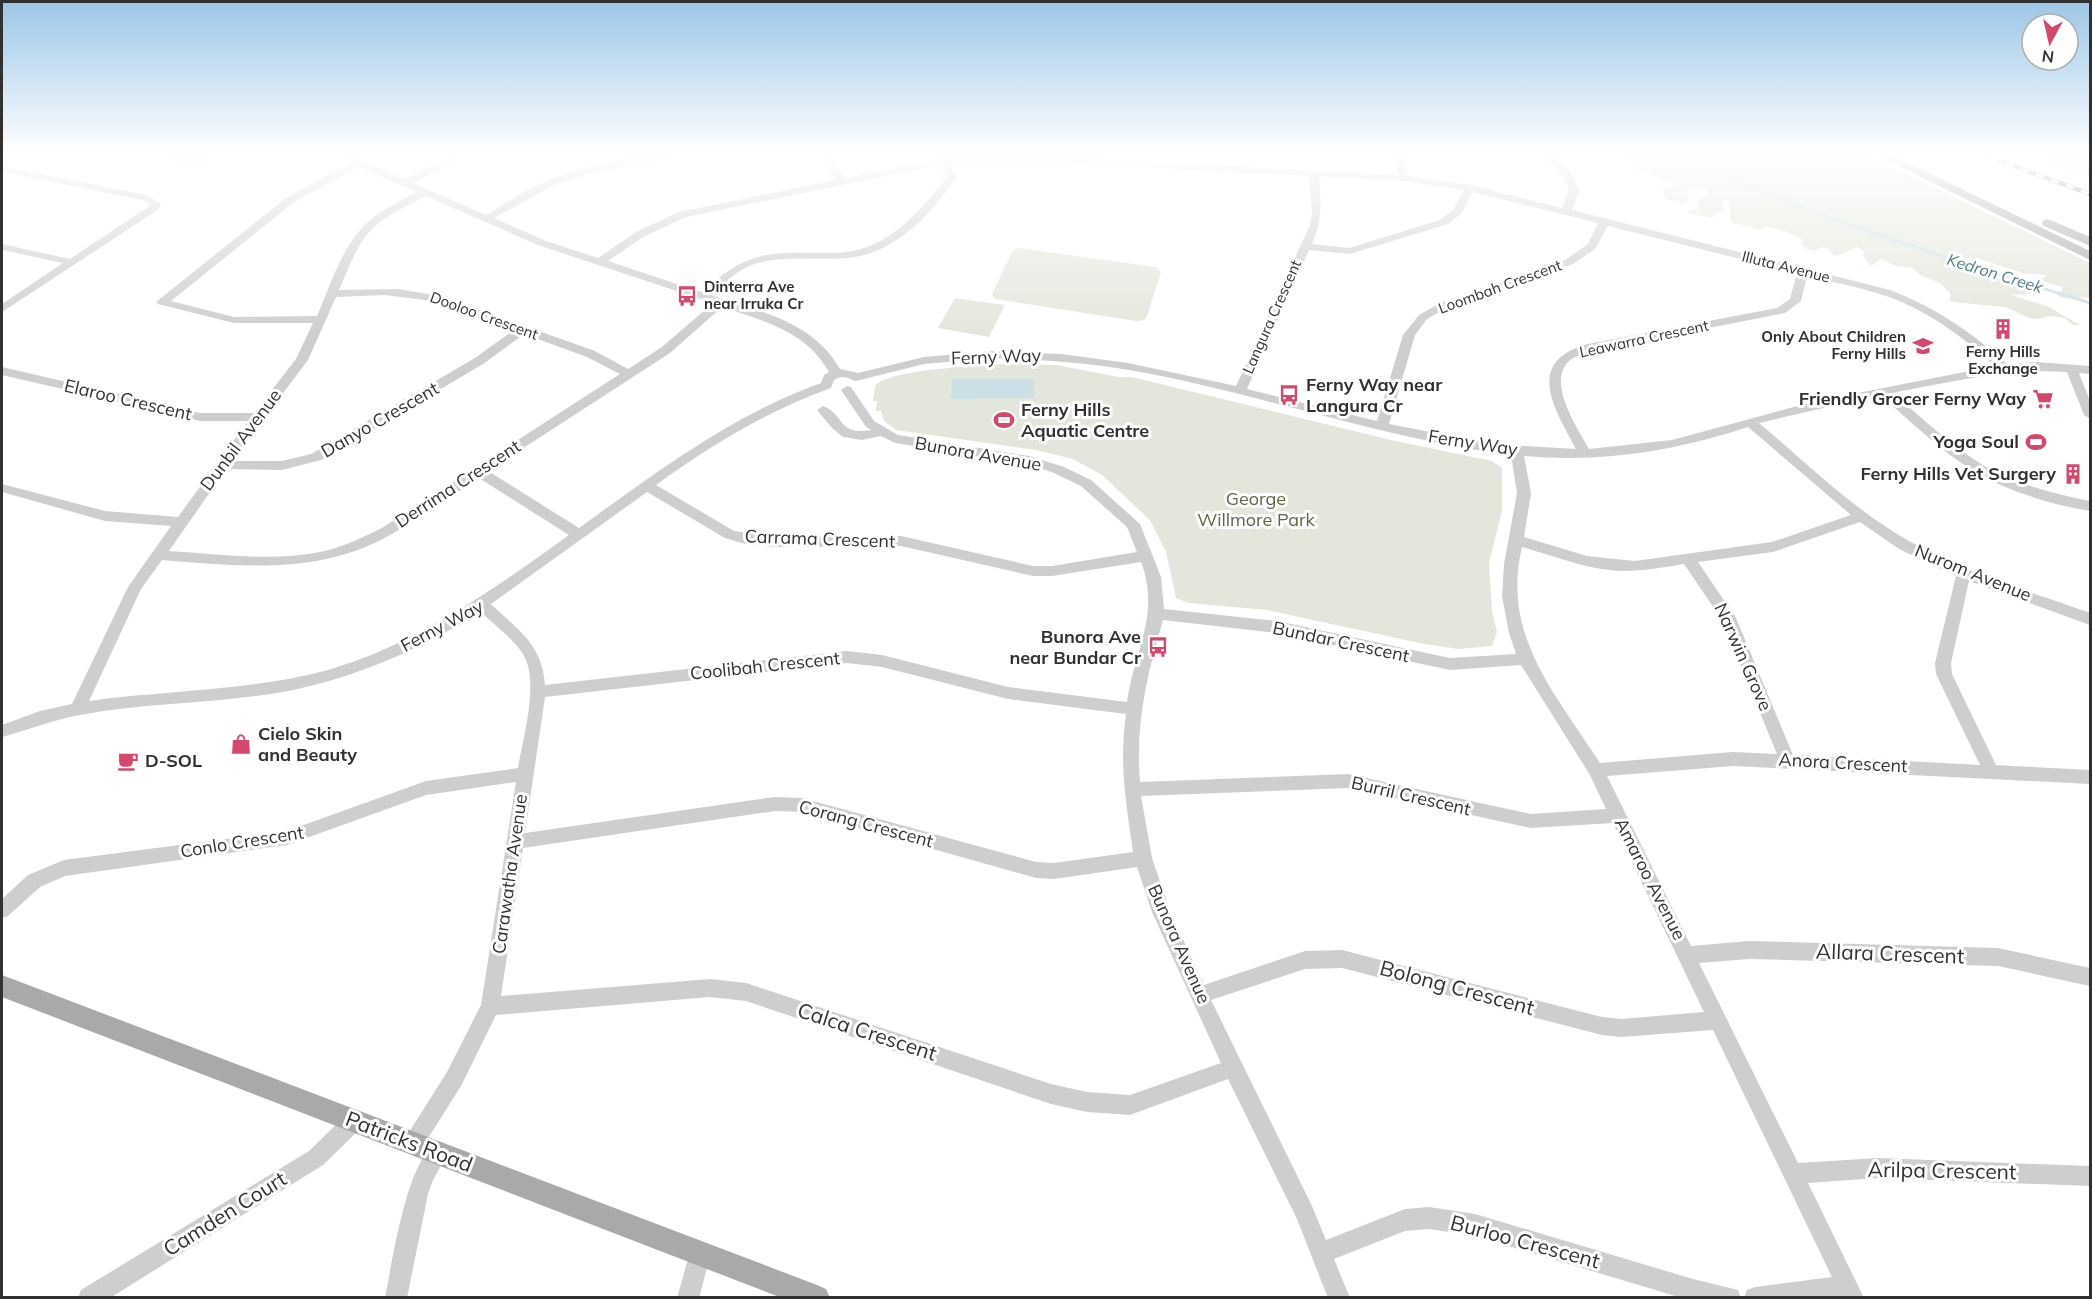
<svg xmlns="http://www.w3.org/2000/svg" width="2092" height="1299" font-family="Mulish,sans-serif">
<style>
.green{fill:#e3e7db}
.water{fill:#cbe0e6}
.lines{fill:none;stroke-linecap:round;stroke-linejoin:round}
.stream{stroke:#cbe0e6;stroke-width:3}
.minor{fill:#cecece;fill-rule:evenodd}
.major{fill:#a9a9a9;fill-rule:evenodd}
.rail-casing{stroke:#868686;stroke-width:4.5}
.rail{stroke:#fff;stroke-width:3;stroke-dasharray:8;stroke-linecap:butt}
.labels{text-anchor:middle;stroke-width:6;stroke-linejoin:round;paint-order:stroke}
.far-street-label{font-size:15px;fill:#313131;stroke:#fff}
.far-poi-label{font-size:15px;font-weight:bold;fill:#313131;stroke:#fff;text-anchor:start}
.far-water-label{font-size:16px;font-style:italic;fill:#477c8b;stroke:#fff}
.street-label{font-size:18px;fill:#313131;stroke:#fff}
.poi-label{font-size:18px;font-weight:bold;fill:#313131;stroke:#fff;text-anchor:start}
.park-label{font-size:18px;fill:#5b6943;stroke:#fff}
.near-street-label{font-size:21px;fill:#313131;stroke:#fff}
</style>
<rect width="100%" height="100%" fill="#fff"/>
<!-- green -->
<path class="green" d="M129,152H223L201,166Z
M1597,152H1861L2090,263V298C2078,295 2067,302 2057,295L2063,289L2062,287L2034,279L2046,277L2044,275L2023,273L1979,259L1955,257L1957,262L1975,269L1993,271L2009,281L2038,288L2041,293L2012,295L2049,307L2080,325H2073L2065,318L2050,316L2038,319L2029,318L2005,307L1954,302L1949,300L1951,294L1940,283L1920,275L1913,268L1896,266L1881,259L1871,266L1863,256L1864,251L1857,247L1837,256L1833,255L1829,249L1821,247L1815,251L1807,249L1801,245L1803,241C1798,235 1773,227 1764,226L1763,229C1752,230 1744,223 1734,224L1730,220L1729,200H1722L1725,211L1716,213L1712,218L1690,213L1687,212L1699,207L1697,201L1708,195V189L1701,187L1687,191L1690,201L1680,204L1679,201L1665,199L1663,188H1674L1675,184L1661,180L1653,173L1639,171L1629,161L1615,156L1595,157Z
M2007,152H2088L2090,159V177L2035,157L2030,160Z
M1018,248L1156,267L1161,272L1147,316L1144,320L1136,321L995,299L992,294L1013,250Z
M955,298L1005,305L989,337L938,328Z
M1011,364L1057,365L1118,377H1132L1391,440L1492,461L1502,468V511L1489,563L1492,611L1497,632L1492,646L1458,649L1424,644L1267,610L1188,603L1176,598L1166,552L1150,520L1102,475L1073,459L1036,450L896,430L884,421L881,411H876L877,401H873L875,386C887,369 986,365 1011,364Z"/>
<!-- water -->
<path class="water" d="M952,379H1034V398L951,399Z"/>
<g class="lines">
<!-- stream -->
<path class="stream" d="M1665,152C1803,212 1946,259 2090,303"/>
<!-- minor -->
<path class="minor" d="M329,152H342L405,179L459,152H471L413,183L486,215C506,203 526,190 547,181C585,165 648,152 689,152L684,155L588,174L554,185L494,218L546,241L598,258L636,232L679,212L836,180L818,152H828L845,178L958,155H1026L1398,175L1393,152H1403L1408,176L1470,185L1562,208L1569,191L1562,175L1540,152H1550L1571,172L1579,191L1572,210L1890,290C1935,307 1971,332 2007,364L2036,362L2090,366V374L2079,373L2090,401V419L2084,415L2067,372C2007,368 1951,382 1892,393C1923,418 1952,447 1986,467C2019,485 2054,494 2090,501V511C2051,504 2012,493 1977,473C1941,452 1912,422 1880,395L1759,423C1808,464 1854,510 1909,541C1966,574 2029,591 2090,613V625L1969,581L1951,663L1952,674L1996,765L2090,770V784L1733,766L1607,776L1691,946L1749,941L1998,948L2090,968V986L1998,966L1749,959L1699,963L1798,1163L1878,1158L2090,1166V1186L1878,1178L1808,1183L1864,1298H1744L1747,1290L1755,1287L1832,1277L1713,1030L1621,1037L1602,1035L1342,968L1305,969L1211,1000L1312,1206L1326,1240L1405,1209L1429,1207L1475,1214L1693,1279L1738,1290L1741,1298H1682L1475,1236L1429,1229L1405,1231L1334,1259L1350,1298H1328L1297,1219L1228,1079L1130,1115L1087,1112L1051,1104L746,1001L710,997L496,1015L461,1086L420,1151L413,1154L406,1151L403,1144L406,1137L447,1072L481,1005L516,782L426,795L287,845L65,876L40,887L8,916L2,918V899L28,875L64,860L287,831L426,781L518,768C523,737 540,682 523,654C513,638 494,625 481,612C420,649 358,677 288,691C220,704 149,702 80,715C53,720 28,730 2,737V725L40,711L72,704L128,587L171,526L105,521L2,492V484L105,511L178,517L248,421H200L2,375V367L200,413H254L296,359L313,323H234L158,304L156,302L286,198L351,163ZM958,161H1026L1309,176L1312,213L1310,225L1236,386L1128,363L1061,354L993,351L924,357L858,373L840,369C813,321 759,311 711,295C721,286 731,276 743,269C782,249 827,266 868,254C906,242 935,208 957,177L947,163ZM939,165L947,177C924,205 900,236 864,248C847,254 827,253 809,253C758,251 740,259 701,292L608,261L643,237L686,217ZM359,167L417,192C399,202 376,212 362,228C340,251 330,287 317,316L234,317L171,301L294,202ZM1319,176L1404,181L1464,190L1453,210L1440,220L1349,248L1312,244C1323,218 1321,204 1319,176ZM1473,192L1598,223L1588,244L1565,260L1440,303L1419,315L1403,335L1377,421L1247,389L1309,250L1350,254L1448,224L1461,214ZM426,196L538,245L713,303L662,347L628,369L595,351L440,296L397,289L339,290C348,271 355,247 370,231C384,216 407,206 426,196ZM1608,226L1797,273L1790,299L1777,308L1588,344C1523,362 1555,409 1576,449L1492,444L1389,424L1415,335L1427,319L1448,307L1573,264L1595,249ZM1807,276C1832,282 1859,287 1883,295C1926,309 1962,336 1995,366L1812,402L1672,440L1589,449C1577,427 1543,378 1573,358C1578,355 1585,353 1591,351L1785,313L1801,301ZM384,295L433,301L514,330L475,358L311,454L282,461H232L308,360L336,297ZM722,307C764,321 806,331 829,372L824,375L821,383C730,416 657,472 579,528L488,471L670,353ZM524,334L587,357L620,374L380,529C361,538 341,548 320,552C270,562 219,554 169,551L226,469L282,470L321,460L483,364ZM993,358C1039,360 1084,362 1129,370C1257,392 1381,439 1511,455L1517,493L1504,564L1502,596L1509,633L1516,654L1450,658L1277,621L1164,609L1161,577L1140,524L1091,480L1064,467L1029,456L898,435L874,421L851,387L847,386L841,390L866,427L871,430C837,436 845,414 823,406L817,410L832,428L843,437L862,440L881,436L895,443L1028,464L1054,473L1081,486L1127,527L1137,552L1052,566H1033L901,536L775,537L734,531L656,485C711,445 767,411 831,388L834,380C843,374 847,378 856,381L924,364ZM1748,427L1851,515L1772,542L1635,561L1587,556L1524,537L1531,493L1524,456C1602,463 1675,451 1748,427ZM479,478L569,535C494,589 418,644 328,670C251,691 168,690 89,701L141,589L162,560C240,566 318,576 390,535C421,518 449,497 479,478ZM647,492L725,538L745,544L775,547L901,546L1033,576H1052L1141,562C1161,614 1134,651 1127,702L1008,687L882,655L847,651L545,685C542,644 519,631 491,604ZM1860,522L1899,549L1956,576L1935,663L1936,674L1980,765L1793,755L1736,618L1698,562L1773,552ZM1522,547C1551,555 1580,567 1609,570C1634,573 1659,568 1684,564L1722,620L1777,754L1733,752L1600,763C1555,693 1501,635 1522,547ZM1163,620L1277,633L1450,670L1521,665L1590,775L1606,809L1531,814L1348,774L1140,782C1135,724 1147,675 1163,620ZM847,663L882,667L1008,699L1126,714C1119,765 1126,802 1133,852L1054,863L1036,862L802,798L775,797L525,833L545,697ZM1348,788L1531,828L1613,823L1704,1012L1621,1019L1602,1017L1342,950L1305,951L1204,985L1170,911L1152,858L1141,796ZM775,811L802,812L1036,878L1054,879L1137,867L1152,912L1221,1063L1130,1095L1087,1092L1051,1084L746,983L710,979L501,996L523,848Z
M2,166L146,195L161,204L159,209L2,312V304L63,263L2,250V244L70,259L151,205L143,200L2,172Z
M354,1111L361,1114L364,1121L361,1128L323,1165L110,1298H78L81,1290L309,1151L347,1114Z
M438,1143L445,1146L448,1153L433,1180L428,1194L407,1298H385C392,1265 407,1156 438,1143Z
M700,1242L708,1245L711,1253L699,1298H677L692,1245Z"/>
<!-- major -->
<path class="major" d="M1870,152H1885L2090,251V260Z
M2048,219L2090,237V246L2044,226L2042,223L2044,220Z
M2,975L817,1285L826,1289L830,1298H782L2,997Z"/>
<!-- rail casing -->
<g class="rail-casing">
<path id="rail" d="M1976,152L2090,194"/>
</g>
<!-- rail -->
<use href="#rail" class="rail"/>
</g>
<!-- sky -->
<linearGradient id="sky" x2="0" y2="1"><stop stop-color="#9cc6e7"/><stop offset="0.46" stop-color="#fff"/><stop offset="1" stop-color="#fff" stop-opacity="0"/></linearGradient>
<rect width="2092" height="334" fill="url(#sky)"/>
<!-- icons -->
<defs>
<g id="bus-bare" transform="scale(1.62)"><path d="M-5-6H5V4H4V6H2V4H-2V6H-4V4H-5ZM-3.5-4V0h7V-4ZM-3.5 1.2v1.5H-2V1.2ZM2 1.2v1.5H3.5V1.2Z" fill="#d2496b" stroke="#fff" stroke-width="2.5" paint-order="stroke"/></g>
<g id="building-bare" transform="scale(1.62)"><path d="M-4-6H4V6H1V3H-1V6H-4ZM-2.5-4.3h1.7v1.8h-1.7ZM.8-4.3h1.7v1.8H.8ZM-2.5-1h1.7V.8h-1.7ZM.8-1h1.7V.8H.8Z" fill="#d2496b" stroke="#fff" stroke-width="2.5" paint-order="stroke"/></g>
<g id="school-bare" transform="scale(1.62)"><path d="M0-5L7-2L0 1L-7-2ZM-4 1L0 2.5L4 1V4Q0 6-4 4Z" fill="#d2496b" stroke="#fff" stroke-width="2.5" paint-order="stroke"/></g>
<g id="supermarket-bare" transform="scale(1.62)"><path d="M-6-5.5h2.5l.6 2H6L4.5 2H-2.5L-4.4-4H-6ZM-1.5 3.2a1.3 1.3 0 1 0 .1 0ZM3 3.2a1.3 1.3 0 1 0 .1 0Z" fill="#d2496b" stroke="#fff" stroke-width="2.5" paint-order="stroke"/></g>
<g id="stadium-bare" transform="scale(1.62)"><path d="M0-5a6.5 5 0 1 0 0 10a6.5 5 0 1 0 0-10ZM-3.5-1.8h7v3.6h-7Z" fill="#d2496b" stroke="#fff" stroke-width="2.5" paint-order="stroke"/></g>
<g id="shop-bare" transform="scale(1.62)"><path d="M-5-2.5h2.3a2.7 3.5 0 0 1 5.4 0H5L5.5 6h-11ZM-1.5-2.5h3a1.5 2.3 0 0 0-3 0Z" fill="#d2496b" stroke="#fff" stroke-width="2.5" paint-order="stroke"/></g>
<g id="cafe-bare" transform="scale(1.62)"><path d="M-5.5-4.5H6V0H3Q3 3.5 0 3.5H-2.5Q-5.5 3.5-5.5 0ZM3-3.2v2h1.7v-2ZM-6 4.5H4V6H-6Z" fill="#d2496b" stroke="#fff" stroke-width="2.5" paint-order="stroke"/></g>
</defs>
<g fill-rule="evenodd">
<use href="#bus-bare" x="687" y="296"/>
<use href="#building-bare" x="2003" y="329"/>
<use href="#school-bare" x="1923" y="346"/>
<use href="#bus-bare" x="1289" y="395"/>
<use href="#supermarket-bare" x="2043" y="399"/>
<use href="#stadium-bare" x="1004" y="420"/>
<use href="#stadium-bare" x="2036" y="442"/>
<use href="#building-bare" x="2073" y="474"/>
<use href="#bus-bare" x="1158" y="647"/>
<use href="#shop-bare" x="241" y="744"/>
<use href="#cafe-bare" x="128" y="761"/>
</g>
<g class="labels">
<!-- far-street labels -->
<g class="far-street-label">
<text transform="translate(1786 267) rotate(14)" y="5">Illuta Avenue</text>
<text transform="translate(1500 287) rotate(-20)" y="5">Loombah Crescent</text>
<text transform="translate(484 316) rotate(20)" y="5">Dooloo Crescent</text>
<text transform="translate(1272 317) rotate(-66)" y="5">Langura Crescent</text>
<text transform="translate(1644 339) rotate(-12)" y="5">Leawarra Crescent</text>
</g>
<!-- far-poi labels -->
<g class="far-poi-label">
<text x="704" y="292">Dinterra Ave<tspan x="704" dy="17">near Irruka Cr</tspan></text>
<text x="1906" y="342" text-anchor="end">Only About Children<tspan x="1906" dy="17">Ferny Hills</tspan></text>
<text x="2003" y="357" text-anchor="middle">Ferny Hills<tspan x="2003" dy="17">Exchange</tspan></text>
</g>
<!-- far-water labels -->
<g class="far-water-label">
<text transform="translate(1995 273) rotate(17)" y="6">Kedron Creek</text>
</g>
<!-- street labels -->
<g class="street-label">
<text transform="translate(996 357) rotate(-2)" y="6">Ferny Way</text>
<text transform="translate(128 400) rotate(13)" y="6">Elaroo Crescent</text>
<text transform="translate(380 420) rotate(-30)" y="6">Danyo Crescent</text>
<text transform="translate(241 440) rotate(-53)" y="6">Dunbil Avenue</text>
<text transform="translate(1473 443) rotate(9)" y="6">Ferny Way</text>
<text transform="translate(978 454) rotate(10)" y="6">Bunora Avenue</text>
<text transform="translate(458 484) rotate(-33)" y="6">Derrima Crescent</text>
<text transform="translate(820 539) rotate(2)" y="6">Carrama Crescent</text>
<text transform="translate(1973 573) rotate(22)" y="6">Nurom Avenue</text>
<text transform="translate(442 626) rotate(-28)" y="6">Ferny Way</text>
<text transform="translate(1341 642) rotate(12)" y="6">Bundar Crescent</text>
<text transform="translate(1743 657) rotate(66)" y="6">Narwin Grove</text>
<text transform="translate(765 666) rotate(-6)" y="6">Coolibah Crescent</text>
<text transform="translate(1843 763) rotate(3)" y="6">Anora Crescent</text>
<text transform="translate(1411 796) rotate(13)" y="6">Burril Crescent</text>
<text transform="translate(866 824) rotate(15)" y="6">Corang Crescent</text>
<text transform="translate(242 842) rotate(-9)" y="6">Conlo Crescent</text>
<text transform="translate(510 874) rotate(-82)" y="6">Carawatha Avenue</text>
<text transform="translate(1650 879) rotate(63)" y="6">Amaroo Avenue</text>
<text transform="translate(1179 944) rotate(66)" y="6">Bunora Avenue</text>
</g>
<!-- poi labels -->
<g class="poi-label">
<text x="1306" y="391">Ferny Way near<tspan x="1306" dy="21">Langura Cr</tspan></text>
<text x="2026" y="405" text-anchor="end">Friendly Grocer Ferny Way</text>
<text x="1021" y="416">Ferny Hills<tspan x="1021" dy="21">Aquatic Centre</tspan></text>
<text x="2019" y="448" text-anchor="end">Yoga Soul</text>
<text x="2056" y="480" text-anchor="end">Ferny Hills Vet Surgery</text>
<text x="1141" y="643" text-anchor="end">Bunora Ave<tspan x="1141" dy="21">near Bundar Cr</tspan></text>
<text x="258" y="740">Cielo Skin<tspan x="258" dy="21">and Beauty</tspan></text>
<text x="145" y="767">D-SOL</text>
</g>
<!-- park labels -->
<g class="park-label">
<text x="1256" y="505">George<tspan x="1256" dy="21">Willmore Park</tspan></text>
</g>
<!-- near-street labels -->
<g class="near-street-label">
<text transform="translate(1890 954) rotate(2)" y="7">Allara Crescent</text>
<text transform="translate(1457 988) rotate(15)" y="7">Bolong Crescent</text>
<text transform="translate(867 1032) rotate(18)" y="7">Calca Crescent</text>
<text transform="translate(409 1142) rotate(21)" y="7">Patricks Road</text>
<text transform="translate(1942 1171) rotate(1)" y="7">Arilpa Crescent</text>
<text transform="translate(225 1214) rotate(-32)" y="7">Camden Court</text>
<text transform="translate(1525 1242) rotate(15)" y="7">Burloo Crescent</text>
</g>
</g>
<!-- border -->
<rect width="2092" height="1299" fill="none" stroke="#313131" stroke-width="6"/>
<!-- north arrow -->
<g transform="translate(2050 42) rotate(188)"><circle r="28" fill="#ffffff" stroke="#adadad" stroke-width="1.5"/>
<path d="M0-4.5L10 22L0 15L-10 22Z" fill="#d2496b"/>
<text y="-9" font-size="16" font-weight="bold" text-anchor="middle" fill="#313131">N</text>
</g>
</svg>
